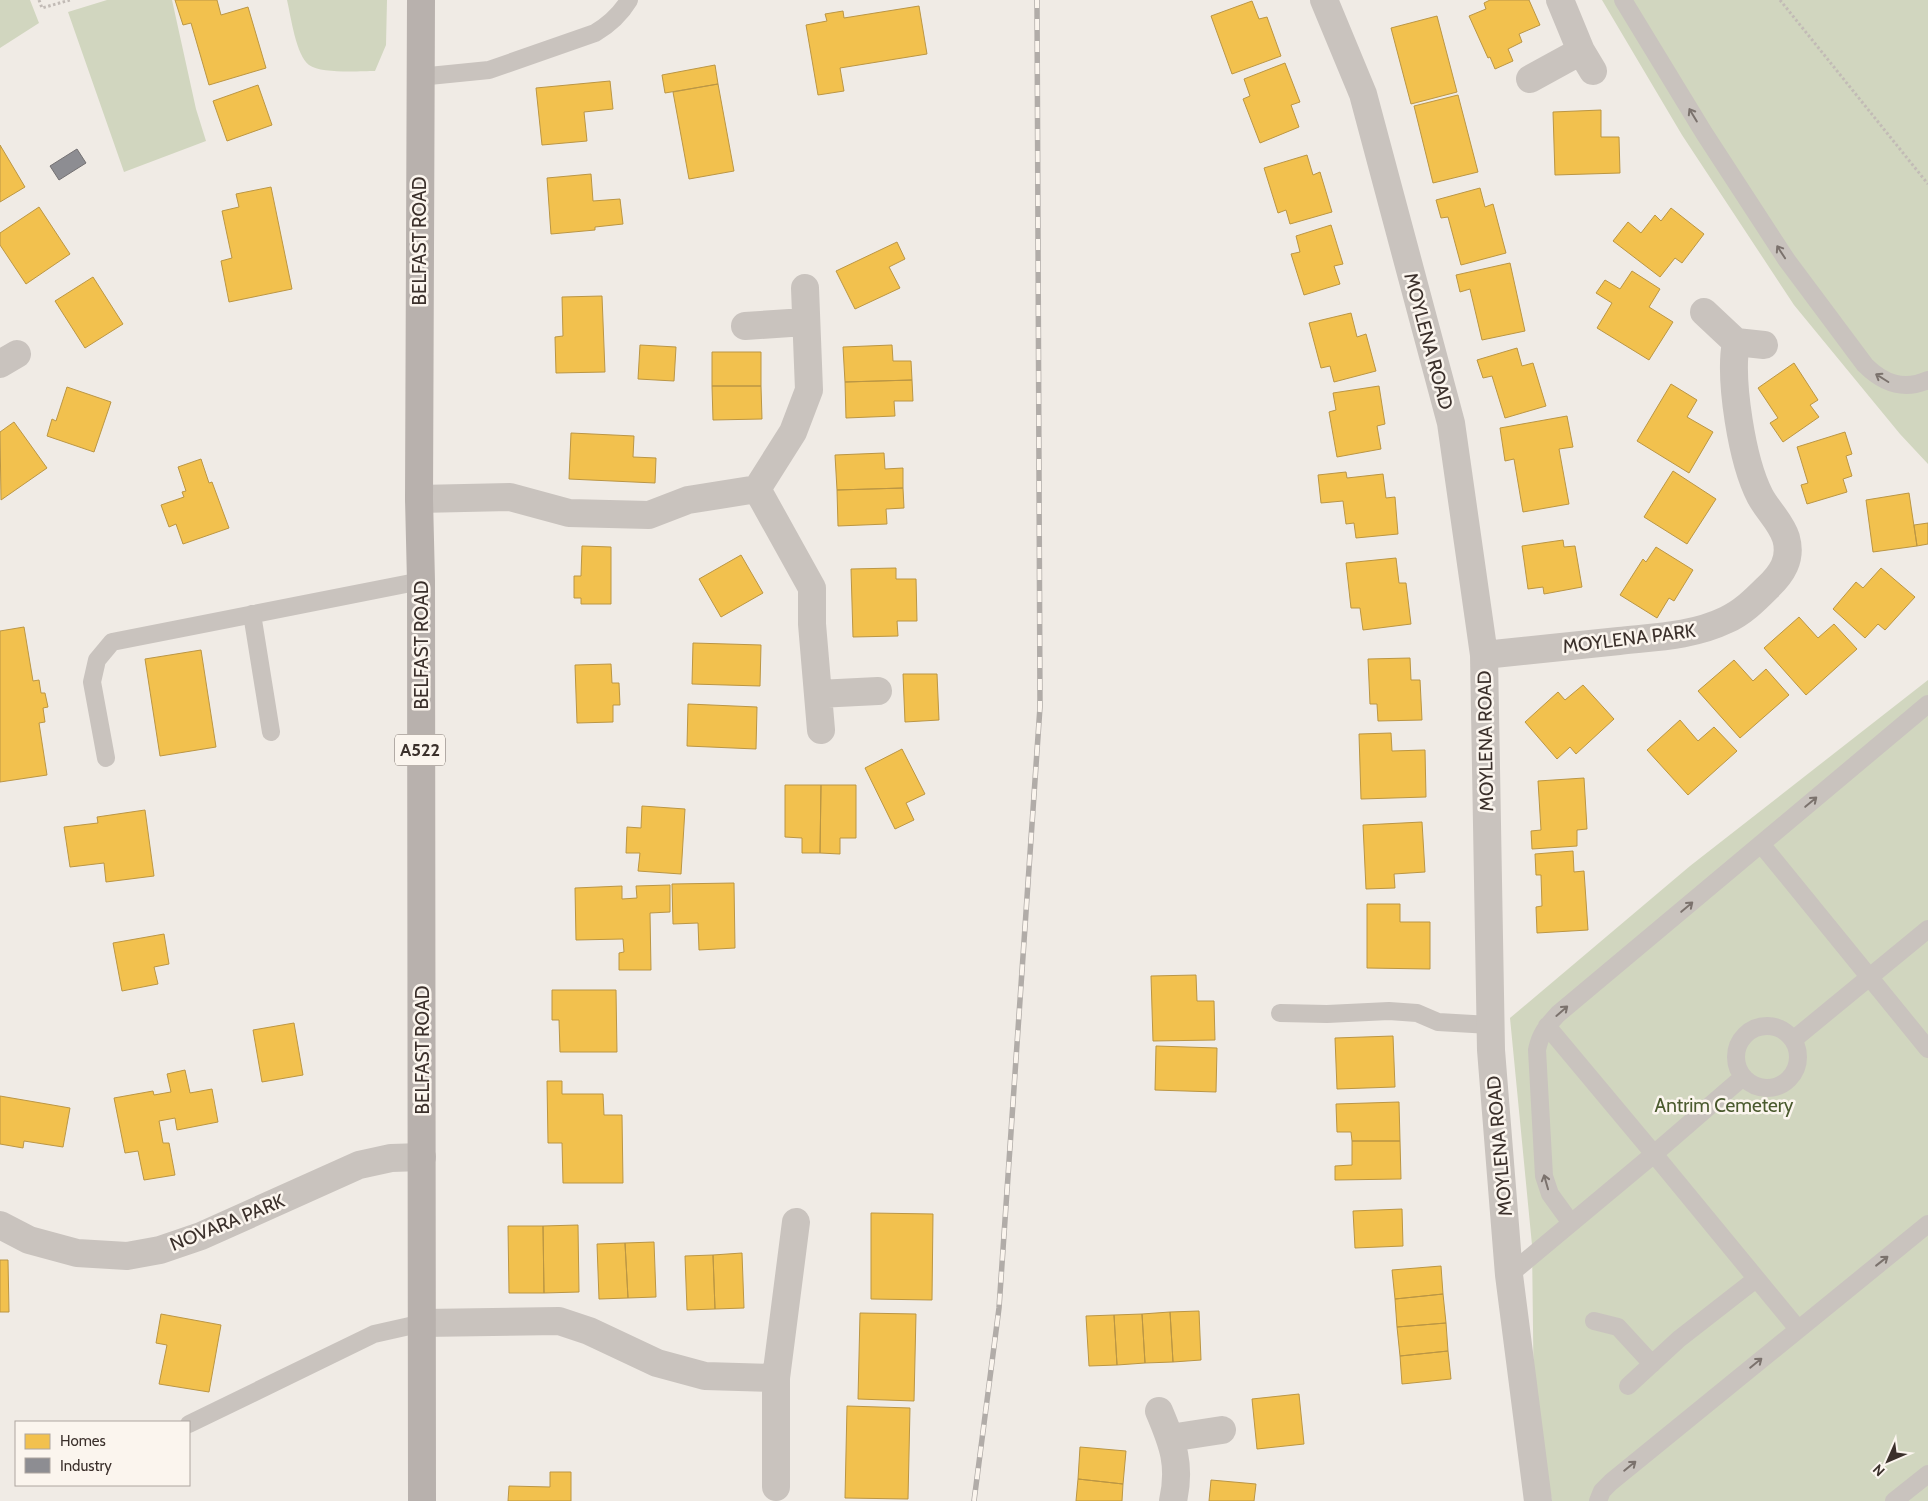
<svg xmlns="http://www.w3.org/2000/svg" width="1928" height="1501" font-family="Cabin,sans-serif">
<style>
.green{fill:#d1d6bf}
.homes{fill:#f2c14e;stroke:#bb9644}
.industry{fill:#8d8d92;stroke:#747173}
.lines{fill:none;stroke-linecap:round;stroke-linejoin:round}
.path{stroke:#c2bbb6;stroke-width:3;stroke-dasharray:2.5 2.5;stroke-linecap:butt}
.lane{stroke:#c9c3be;stroke-width:18}
.street{stroke:#c9c3be;stroke-width:28}
.primary{stroke:#b8b1ad;stroke-width:28}
.rail-casing{stroke:#b1aca8;stroke-width:5.5}
.rail{stroke:#fbf5ee;stroke-width:4;stroke-dasharray:11;stroke-linecap:butt}
.oneway{stroke:#7b726d}
.labels{text-anchor:middle;stroke-width:5;stroke-linejoin:round;paint-order:stroke}
.shield{fill:#fbf5ee;stroke:#756b66;stroke-width:1}
.shield-label{font-size:18px;font-weight:bold;fill:#3b302b}
.street-label{font-size:19px;fill:#3b302b;stroke:#fbf5ee}
.park-label{font-size:19px;fill:#4a5a2e;stroke:#fbf5ee}
</style>
<rect width="100%" height="100%" fill="#f0ebe5"/>
<!-- green -->
<path class="green" d="M0,0H30L39,23L0,48Z
M107,0H172L196,109L206,141L124,172L68,12Z
M287,0H387L386,45L375,71C360,71 321,74 309,65C296,55 291,17 287,0Z
M1602,0H1928V464L1900,434L1794,305L1682,135Z
M1928,680V1501H1552L1534,1411L1532,1245L1510,1018L1690,866Z"/>
<!-- homes -->
<path class="homes" d="M175,0H217L221,15L248,7L266,68L209,85L191,23L183,25Z
M1490,0H1529L1540,25L1519,34L1522,42L1508,49L1513,61L1495,69L1490,57L1488,58L1469,16L1486,9L1484,3Z
M1252,1L1259,19L1267,17L1281,56L1232,74L1211,16Z
M919,6L927,54L840,68L844,91L818,95L806,25L827,21L825,14L843,11L844,18Z
M1437,16L1457,92L1411,104L1391,28Z
M1285,63L1300,102L1291,105L1299,127L1260,143L1243,99L1250,96L1244,79Z
M715,65L718,84L665,93L662,75Z
M610,81L613,109L584,112L587,141L542,145L536,88Z
M718,84L734,171L689,179L673,92Z
M258,85L272,125L227,141L213,101Z
M1458,95L1478,172L1433,183L1414,106Z
M1601,110V137H1619L1620,173L1555,175L1553,112Z
M0,145L25,187L0,202Z
M1307,155L1313,175L1320,172L1332,212L1290,224L1286,210L1278,213L1264,168Z
M591,174L593,201L620,199L623,224L595,227V230L551,234L547,178Z
M271,187L292,289L229,302L221,261L232,258L222,211L239,207L236,194Z
M1480,188L1485,207L1493,204L1506,253L1461,265L1448,217L1441,218L1436,200Z
M39,207L70,254L26,284L0,245V233Z
M1671,208L1704,234L1682,263L1675,258L1660,277L1613,241L1628,222L1641,233L1655,215L1661,221Z
M1331,225L1343,264L1334,266L1340,284L1304,295L1291,254L1300,252L1296,236Z
M897,242L905,259L889,267L900,288L855,309L836,271Z
M1510,263L1525,331L1482,340L1470,289L1460,292L1456,275Z
M1632,271L1660,289L1649,307L1673,322L1649,360L1597,328L1612,303L1596,293L1605,280L1620,289Z
M93,277L123,324L85,348L55,301Z
M602,296L605,372L556,373L555,337L563,336L562,297Z
M1351,313L1357,337L1366,334L1376,371L1334,382L1330,366L1321,368L1309,323Z
M640,345L676,347L674,381L638,379Z
M892,345L893,361H911L912,380L845,382L843,347Z
M1517,348L1522,366L1533,363L1546,406L1505,418L1492,376L1483,378L1477,360Z
M712,352H761V386H712Z
M1794,363L1818,400L1810,405L1819,417L1783,442L1770,423L1778,418L1758,388Z
M912,380L913,401H894L895,416L846,418L845,382Z
M1671,384L1697,400L1687,417L1713,432L1689,473L1637,441Z
M712,386H761L762,419L713,420Z
M1379,386L1385,424L1377,426L1381,449L1337,457L1329,412L1336,410L1333,393Z
M67,387L111,402L94,452L47,436L52,419L56,421Z
M1567,416L1573,447L1559,449L1569,504L1523,512L1514,459L1505,461L1500,428Z
M14,422L47,468L1,500L0,432Z
M1845,432L1852,454L1846,456L1852,476L1843,479L1847,492L1807,504L1801,485L1808,483L1797,447Z
M571,433L634,436L633,457L656,458L655,483L569,479Z
M884,453L885,469L903,468V488L837,490L835,455Z
M201,459L209,483L212,482L229,528L183,544L176,524L169,527L161,505L184,497L182,492L186,491L178,467Z
M1673,471L1716,499L1687,544L1644,517Z
M1346,472L1347,478L1383,474L1386,498L1395,497L1398,534L1356,538L1354,523L1346,524L1343,501L1321,503L1318,475Z
M903,488L904,508L886,509L887,524L838,526L837,490Z
M1909,493L1917,546L1873,552L1866,500Z
M1928,523V544L1917,546L1914,525Z
M1563,540L1564,547L1575,546L1582,587L1544,594L1543,587L1528,589L1522,546Z
M582,546L611,547V604H581V598H574V576H581Z
M1656,547L1693,570L1674,601L1669,598L1657,618L1620,595L1643,559L1646,562Z
M741,555L763,593L721,617L699,579Z
M1396,558L1399,583H1406L1411,624L1363,630L1360,608H1351L1346,563Z
M896,568V579H916L917,621H897L898,636L853,637L851,569Z
M1881,568L1915,597L1885,630L1878,624L1865,638L1833,609L1856,582L1863,588Z
M1799,617L1818,638L1834,624L1857,649L1806,695L1764,648Z
M24,627L33,681L39,680L41,693H45L48,707L43,708L45,722L39,723L47,775L0,782V631Z
M693,643L761,645L760,686L692,684Z
M201,650L216,747L160,756L145,659Z
M1410,658L1411,680H1420L1422,720L1378,721L1377,704H1370L1368,659Z
M1734,660L1753,681L1766,669L1789,695L1740,738L1698,691Z
M611,664L612,683H619L620,705H613V722L577,723L575,665Z
M903,674H937L939,720L905,722Z
M1583,685L1614,719L1576,754L1570,747L1557,759L1525,722L1558,692L1565,700Z
M688,704L757,707L756,749L687,746Z
M1680,720L1698,741L1714,727L1737,751L1688,795L1647,750Z
M1391,733L1392,751L1425,750L1426,797L1361,799L1359,734Z
M902,749L925,794L906,803L914,820L895,829L865,768Z
M1584,778L1587,829L1577,830V846L1532,849L1531,831L1541,830L1538,781Z
M785,785H821L820,853H802V838L785,837Z
M821,785H856V838H840V854L820,853Z
M642,806L685,809L681,874L638,871L640,853H626L627,827L641,828Z
M145,810L154,876L106,882L104,863L70,867L64,827L98,823L97,817Z
M1422,822L1425,872L1394,874L1395,888L1366,889L1363,825Z
M1573,851L1574,872L1584,871L1588,930L1537,933L1536,907L1542,906L1541,875H1536L1535,854Z
M734,883L735,948L699,950L698,923L673,924L672,884Z
M670,885V912L650,913L651,970H619V953L624,952L623,939L576,940L575,888L622,886V899L637,898L636,886Z
M1367,904H1400V922H1430V969L1367,968Z
M164,934L169,964L154,967L158,984L122,991L113,943Z
M1196,975L1197,1001H1214L1215,1040L1153,1041L1151,976Z
M552,990H616L617,1052H560L559,1020H552Z
M294,1023L303,1075L262,1082L253,1030Z
M1393,1036L1395,1087L1337,1089L1335,1038Z
M1156,1046L1217,1048L1216,1092L1155,1090Z
M185,1070L190,1093L212,1089L218,1122L177,1130L175,1118L159,1121L163,1143H169L175,1175L144,1180L138,1151L125,1153L114,1098L153,1091L154,1095L171,1092L167,1074Z
M547,1081H562V1094H603L604,1115H622L623,1183H563L562,1143H548Z
M0,1096L70,1108L63,1147L24,1141L23,1148L0,1144Z
M1399,1102L1400,1141H1352L1351,1132H1337L1336,1104Z
M1352,1141H1400L1401,1179L1335,1180V1166L1352,1165Z
M1402,1209L1403,1246L1355,1248L1353,1211Z
M871,1213L933,1214L932,1300L871,1299Z
M578,1225L579,1292L544,1293L543,1226Z
M508,1226H543L544,1293H509Z
M654,1242L656,1297L628,1298L625,1243Z
M625,1243L628,1298L599,1299L597,1244Z
M742,1253L744,1308L715,1309L713,1255Z
M713,1255L715,1309L687,1310L685,1256Z
M0,1260H8L9,1312H0Z
M1441,1266L1443,1294L1395,1299L1392,1270Z
M1443,1294L1446,1323L1397,1327L1395,1299Z
M1199,1311L1201,1360L1173,1362L1170,1312Z
M1170,1312L1173,1362L1145,1363L1142,1314Z
M860,1313L916,1314L914,1401L858,1399Z
M161,1314L221,1325L209,1392L159,1384L167,1345L156,1343Z
M1142,1314L1145,1363L1117,1365L1114,1315Z
M1114,1315L1117,1365L1089,1366L1086,1316Z
M1446,1323L1448,1351L1400,1356L1397,1327Z
M1448,1351L1451,1379L1402,1384L1400,1356Z
M1299,1394L1304,1444L1257,1449L1252,1399Z
M847,1406L910,1408L908,1499L845,1498Z
M1080,1447L1126,1451L1123,1484L1078,1479Z
M550,1472H571V1501H508L509,1486L550,1487Z
M1078,1479L1123,1484L1122,1501H1076Z
M1211,1480L1256,1484L1254,1501H1209Z"/>
<!-- industry -->
<path class="industry" d="M77,149L86,163L59,180L50,166Z"/>
<g class="lines">
<!-- path -->
<path class="path" d="M39,0L42,8L70,0
M1780,0L1928,184"/>
<!-- lane -->
<path class="lane" d="M1623,0L1704,133L1786,259L1865,365C1883,383 1903,391 1928,380
M419,77L489,70L595,33C610,24 620,15 629,0
M252,614L271,732
M106,758L92,682L97,660L112,642L421,581
M1761,844L1928,1049
M1280,1013L1327,1014L1389,1011L1417,1013L1438,1022L1490,1025
M1547,1026L1654,1154L1798,1329
M1736 1057a31 31 0 1 1 62 0a31 31 0 1 1-62 0Z
M1793,1040L1928,929
M1571,1223L1550,1194L1544,1176L1537,1050C1540,1034 1547,1026 1558,1014L1928,704
M1509,1275L1654,1154L1743,1077
M1594,1321L1618,1327L1652,1364
M1628,1386L1679,1339L1756,1279
M189,1424L374,1334L423,1323
M1598,1501L1602,1491L1611,1482L1928,1224
M1894,1501L1928,1474"/>
<!-- street -->
<path class="street" d="M1324,0L1363,94L1451,423L1484,655L1491,1050L1509,1275L1538,1501
M1560,0L1581,51L1593,71
M1530,79L1581,51
M1704,312L1736,342L1764,345
M745,326L805,322
M0,364L17,354
M757,489L812,588V624L821,730
M419,499L510,497L569,513L649,515L688,500L757,489L793,432L809,390L805,288
M1484,655C1529,650 1574,646 1619,641C1655,637 1693,636 1726,620C1742,613 1755,600 1767,588C1782,574 1792,559 1786,538C1781,522 1768,511 1760,496C1742,461 1729,380 1736,342
M818,694L878,691
M0,1225L29,1240L77,1253L127,1256L160,1250L201,1236L359,1165L391,1158L422,1157
M423,1323L559,1321L589,1331L657,1363L705,1376L776,1378
M1159,1411C1173,1444 1181,1465 1173,1501
M1170,1438L1222,1430
M776,1487V1378L796,1222"/>
<!-- primary -->
<path class="primary" d="M421,0L419,499L421,581L422,1501"/>
<!-- rail casing -->
<g class="rail-casing">
<path id="rail" d="M974,1501L999,1308L1040,707L1037,0"/>
</g>
<!-- rail -->
<use href="#rail" class="rail"/>
</g>
<!-- one-way arrows -->
<defs><path id="oneway-shaft" d="M-6 0H5M1.5-3L5.5 0L1.5 3" fill="none" stroke-width="1.6" stroke-linecap="round" stroke-linejoin="round" transform="scale(1.25)"/></defs>
<g class="oneway">
<use href="#oneway-shaft" transform="translate(1693 115) rotate(-121)"/>
<use href="#oneway-shaft" transform="translate(1781 252) rotate(-123)"/>
<use href="#oneway-shaft" transform="translate(1882 378) rotate(-148)"/>
<use href="#oneway-shaft" transform="translate(1811 802) rotate(-40)"/>
<use href="#oneway-shaft" transform="translate(1687 907) rotate(-40)"/>
<use href="#oneway-shaft" transform="translate(1562 1011) rotate(-41)"/>
<use href="#oneway-shaft" transform="translate(1546 1182) rotate(-106)"/>
<use href="#oneway-shaft" transform="translate(1882 1261) rotate(-38)"/>
<use href="#oneway-shaft" transform="translate(1756 1363) rotate(-39)"/>
<use href="#oneway-shaft" transform="translate(1630 1466) rotate(-39)"/>
</g>
<g class="labels">
<!-- shield labels -->
<rect class="shield" x="395" y="734.5" width="50" height="31" rx="4"/>
<g class="shield-label">
<text x="420" y="756">A522</text>
</g>
<!-- street labels -->
<g class="street-label">
<text transform="translate(419 241) rotate(-90)" y="7">BELFAST ROAD</text>
<text transform="translate(1429 341) rotate(75)" y="7">MOYLENA ROAD</text>
<text transform="translate(1629 638) rotate(-7)" y="7">MOYLENA PARK</text>
<text transform="translate(421 645) rotate(-90)" y="7">BELFAST ROAD</text>
<text transform="translate(1485 741) rotate(-91)" y="7">MOYLENA ROAD</text>
<text transform="translate(422 1050) rotate(-90)" y="7">BELFAST ROAD</text>
<text transform="translate(1499 1146) rotate(-95)" y="7">MOYLENA ROAD</text>
<text transform="translate(227 1222) rotate(-22)" y="7">NOVARA PARK</text>
</g>
<!-- park labels -->
<g class="park-label">
<text x="1724" y="1112">Antrim Cemetery</text>
</g>
</g>
<!-- legend -->
<rect x="15" y="1421" width="175" height="65" fill="#fbf5ee" stroke="#aea6a0"/>
<rect x="25" y="1434" width="25" height="15" fill="#f2c14e" stroke="#aea6a0"/>
<text x="60" y="1446" font-size="15" fill="#3b302b">Homes</text>
<rect x="25" y="1458" width="25" height="15" fill="#8d8d92" stroke="#aea6a0"/>
<text x="60" y="1471" font-size="15" fill="#3b302b">Industry</text>
<!-- north arrow -->
<g transform="translate(1888 1461) rotate(225)" stroke="#fbf5ee" stroke-width="4" paint-order="stroke">
<path d="M0-4L9 19L0 12L-9 19Z" fill="#3b302b"/>
<text y="-8" font-size="14" font-weight="bold" text-anchor="middle" fill="#3b302b">N</text>
</g>
</svg>
